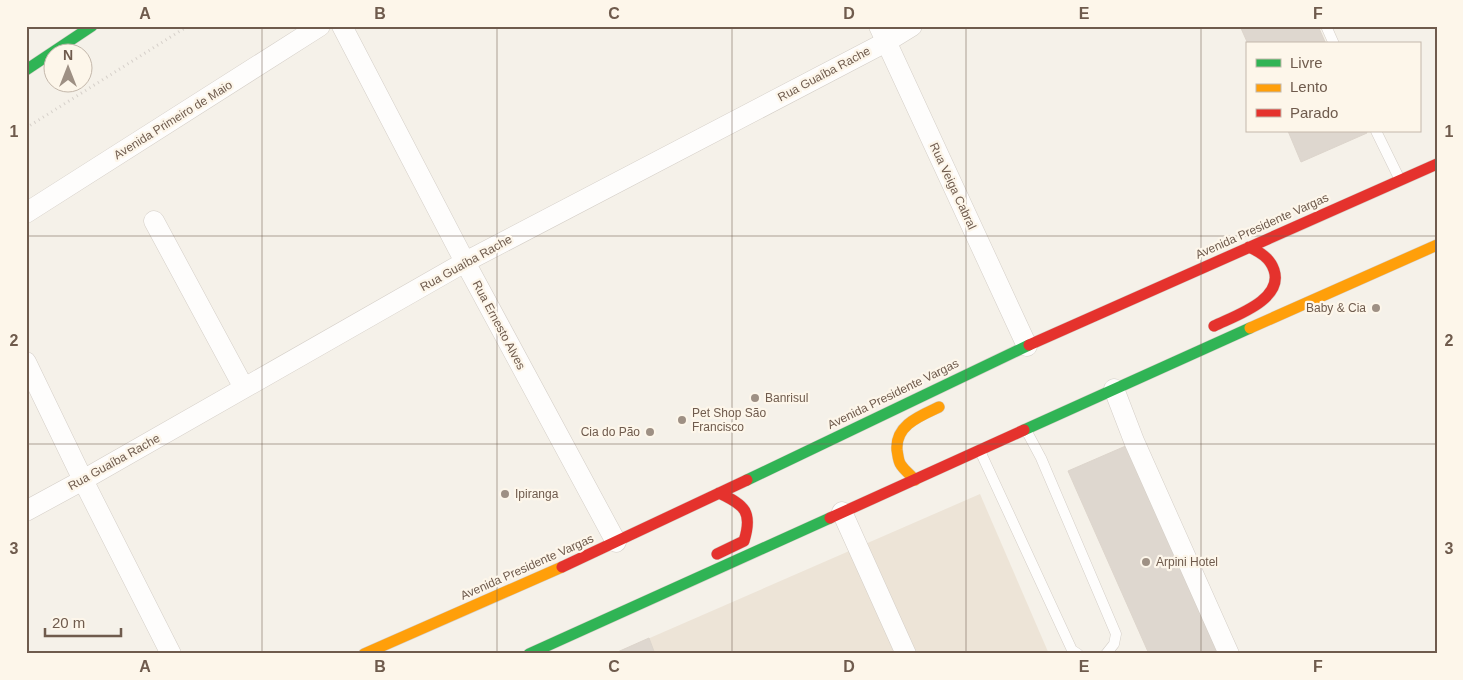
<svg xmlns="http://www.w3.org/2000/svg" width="1463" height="680" font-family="Helvetica,sans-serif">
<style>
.residential{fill:#ede4d7}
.building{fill:#ded7cf;stroke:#ddd5cc}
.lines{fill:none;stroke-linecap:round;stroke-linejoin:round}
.lane-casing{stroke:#d4cec7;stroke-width:11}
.street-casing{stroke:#d4cec7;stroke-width:21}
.fast-casing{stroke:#d4cdc6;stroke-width:12}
.slow-casing{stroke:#d4cdc6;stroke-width:12}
.jam-casing{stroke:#d4cdc6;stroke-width:12}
.path{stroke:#d6d0ca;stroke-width:3;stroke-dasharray:1 4;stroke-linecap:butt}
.lane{stroke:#fefdfc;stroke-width:10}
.street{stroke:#fefdfc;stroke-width:20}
.fast{stroke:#30b455;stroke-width:11}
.slow{stroke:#ff9f0a;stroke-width:11}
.jam{stroke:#e5322d;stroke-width:11}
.grid{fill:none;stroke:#6f5b4d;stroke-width:1;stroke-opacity:0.55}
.poi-dot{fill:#9e9084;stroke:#fdf6ea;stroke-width:2}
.labels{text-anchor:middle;stroke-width:4.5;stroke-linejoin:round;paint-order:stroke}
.street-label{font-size:12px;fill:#6f5b4d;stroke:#fdf6ea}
.poi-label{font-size:12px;fill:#6f5b4d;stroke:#fdf6ea;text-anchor:start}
.neatline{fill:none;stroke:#6f5b4d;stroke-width:2}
.grid-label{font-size:16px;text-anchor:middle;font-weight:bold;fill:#6f5b4d}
</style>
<rect width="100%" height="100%" fill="#f5f1e9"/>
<!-- residential -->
<path class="residential" d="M980,494L1049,654H613Z"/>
<!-- building -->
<path class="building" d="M1240,26H1318L1326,44H1248Z
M1288,131H1366L1367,133L1301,162Z
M1128,445L1224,654H1149L1068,471Z
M649,638L655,654H613Z"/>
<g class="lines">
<!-- lane casing -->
<g class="lane-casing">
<path id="lane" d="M1326,26L1334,44
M1376,131L1400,180
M1026,430L1041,458L1116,634L1114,644L1106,654
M980,451L1072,650L1078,654"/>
</g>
<!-- street casing -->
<g class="street-casing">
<path id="street" d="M342,26L465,262L616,542
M879,26L1027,346
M26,213L320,26
M154,221L244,388
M26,362L83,480L171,654
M1114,389L1134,441L1229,654
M26,511L83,480L465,262L886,42L912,26
M842,512L906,654"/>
</g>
<!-- fast casing -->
<g class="fast-casing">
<path id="fast" d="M26,70L92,26
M1024,430L1250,328
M747,480L1029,345
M529,654L830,518"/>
</g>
<!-- slow casing -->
<g class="slow-casing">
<path id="slow" d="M1250,328L1437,245
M915,480C911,475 905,471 901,465C898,461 898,455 897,450C895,425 920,416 939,407
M364,654L562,567"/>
</g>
<!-- jam casing -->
<g class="jam-casing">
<path id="jam" d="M1214,326C1234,316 1284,300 1274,270C1270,258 1260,252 1249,247
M1029,345L1437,164
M830,518L1024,430
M717,554L744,541C753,512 745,505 719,493
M562,567L747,480"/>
</g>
<!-- path -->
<path class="path" d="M26,128L188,26"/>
<!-- lane -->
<use href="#lane" class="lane"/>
<!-- street -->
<use href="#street" class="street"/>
<!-- fast -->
<use href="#fast" class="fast"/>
<!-- slow -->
<use href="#slow" class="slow"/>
<!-- jam -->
<use href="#jam" class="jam"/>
</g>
<!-- grid -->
<path class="grid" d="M262,26V654M497,26V654M732,26V654M966,26V654M1201,26V654M26,236H1437M26,444H1437"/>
<!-- markers -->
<g class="poi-dot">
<circle cx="1376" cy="308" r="5"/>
<circle cx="755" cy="398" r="5"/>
<circle cx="682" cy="420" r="5"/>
<circle cx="650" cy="432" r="5"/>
<circle cx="505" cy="494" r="5"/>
<circle cx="1146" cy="562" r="5"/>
</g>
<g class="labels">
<!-- street labels -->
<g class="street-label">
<text transform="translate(824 74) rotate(-28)" y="4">Rua Guaíba Rache</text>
<text transform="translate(173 120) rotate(-32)" y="4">Avenida Primeiro de Maio</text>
<text transform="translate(953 186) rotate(65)" y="4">Rua Veiga Cabral</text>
<text transform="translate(1262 226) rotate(-24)" y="4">Avenida Presidente Vargas</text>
<text transform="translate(466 263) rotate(-29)" y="4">Rua Guaíba Rache</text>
<text transform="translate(499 325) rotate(62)" y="4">Rua Ernesto Alves</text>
<text transform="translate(893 394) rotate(-26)" y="4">Avenida Presidente Vargas</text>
<text transform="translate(114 462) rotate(-29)" y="4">Rua Guaíba Rache</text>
<text transform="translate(527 567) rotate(-24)" y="4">Avenida Presidente Vargas</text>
</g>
<!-- poi labels -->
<g class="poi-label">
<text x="1366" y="312" text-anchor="end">Baby &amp; Cia</text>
<text x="765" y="402">Banrisul</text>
<text x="692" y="417">Pet Shop São<tspan x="692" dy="14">Francisco</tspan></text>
<text x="640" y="436" text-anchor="end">Cia do Pão</text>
<text x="515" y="498">Ipiranga</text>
<text x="1156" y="566">Arpini Hotel</text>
</g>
</g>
<!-- border -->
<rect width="1463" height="680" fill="none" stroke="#fdf6ea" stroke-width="55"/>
<!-- legend -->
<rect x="1246" y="42" width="175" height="90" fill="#fdf6ea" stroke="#c4b8ab"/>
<rect x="1256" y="59" width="25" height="8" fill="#30b455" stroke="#c4b8ab"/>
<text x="1290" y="68" font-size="15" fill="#6f5b4d">Livre</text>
<rect x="1256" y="84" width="25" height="8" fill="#ff9f0a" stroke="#c4b8ab"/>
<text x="1290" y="92" font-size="15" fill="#6f5b4d">Lento</text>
<rect x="1256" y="109" width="25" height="8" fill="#e5322d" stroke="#c4b8ab"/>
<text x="1290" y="118" font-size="15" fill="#6f5b4d">Parado</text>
<!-- north arrow -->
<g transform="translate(68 68)"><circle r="24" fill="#fdf6ea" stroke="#c4b8ab"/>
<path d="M0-4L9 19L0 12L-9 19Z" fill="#9e9084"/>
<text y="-8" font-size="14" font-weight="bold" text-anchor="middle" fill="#6f5b4d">N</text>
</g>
<!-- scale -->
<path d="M45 628v8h76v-8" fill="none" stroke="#6f5b4d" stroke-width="2.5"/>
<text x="52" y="628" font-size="15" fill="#6f5b4d" stroke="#fdf6ea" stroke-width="4" paint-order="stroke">20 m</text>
<rect x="28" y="28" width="1408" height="624" class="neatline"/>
<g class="grid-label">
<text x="145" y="19">A</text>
<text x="380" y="19">B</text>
<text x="614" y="19">C</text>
<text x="849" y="19">D</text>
<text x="1084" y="19">E</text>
<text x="1318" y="19">F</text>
<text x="14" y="137">1</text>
<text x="1449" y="137">1</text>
<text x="14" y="346">2</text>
<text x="1449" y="346">2</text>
<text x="14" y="554">3</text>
<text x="1449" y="554">3</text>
<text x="145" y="672">A</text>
<text x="380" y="672">B</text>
<text x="614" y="672">C</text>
<text x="849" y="672">D</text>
<text x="1084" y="672">E</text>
<text x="1318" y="672">F</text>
</g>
</svg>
